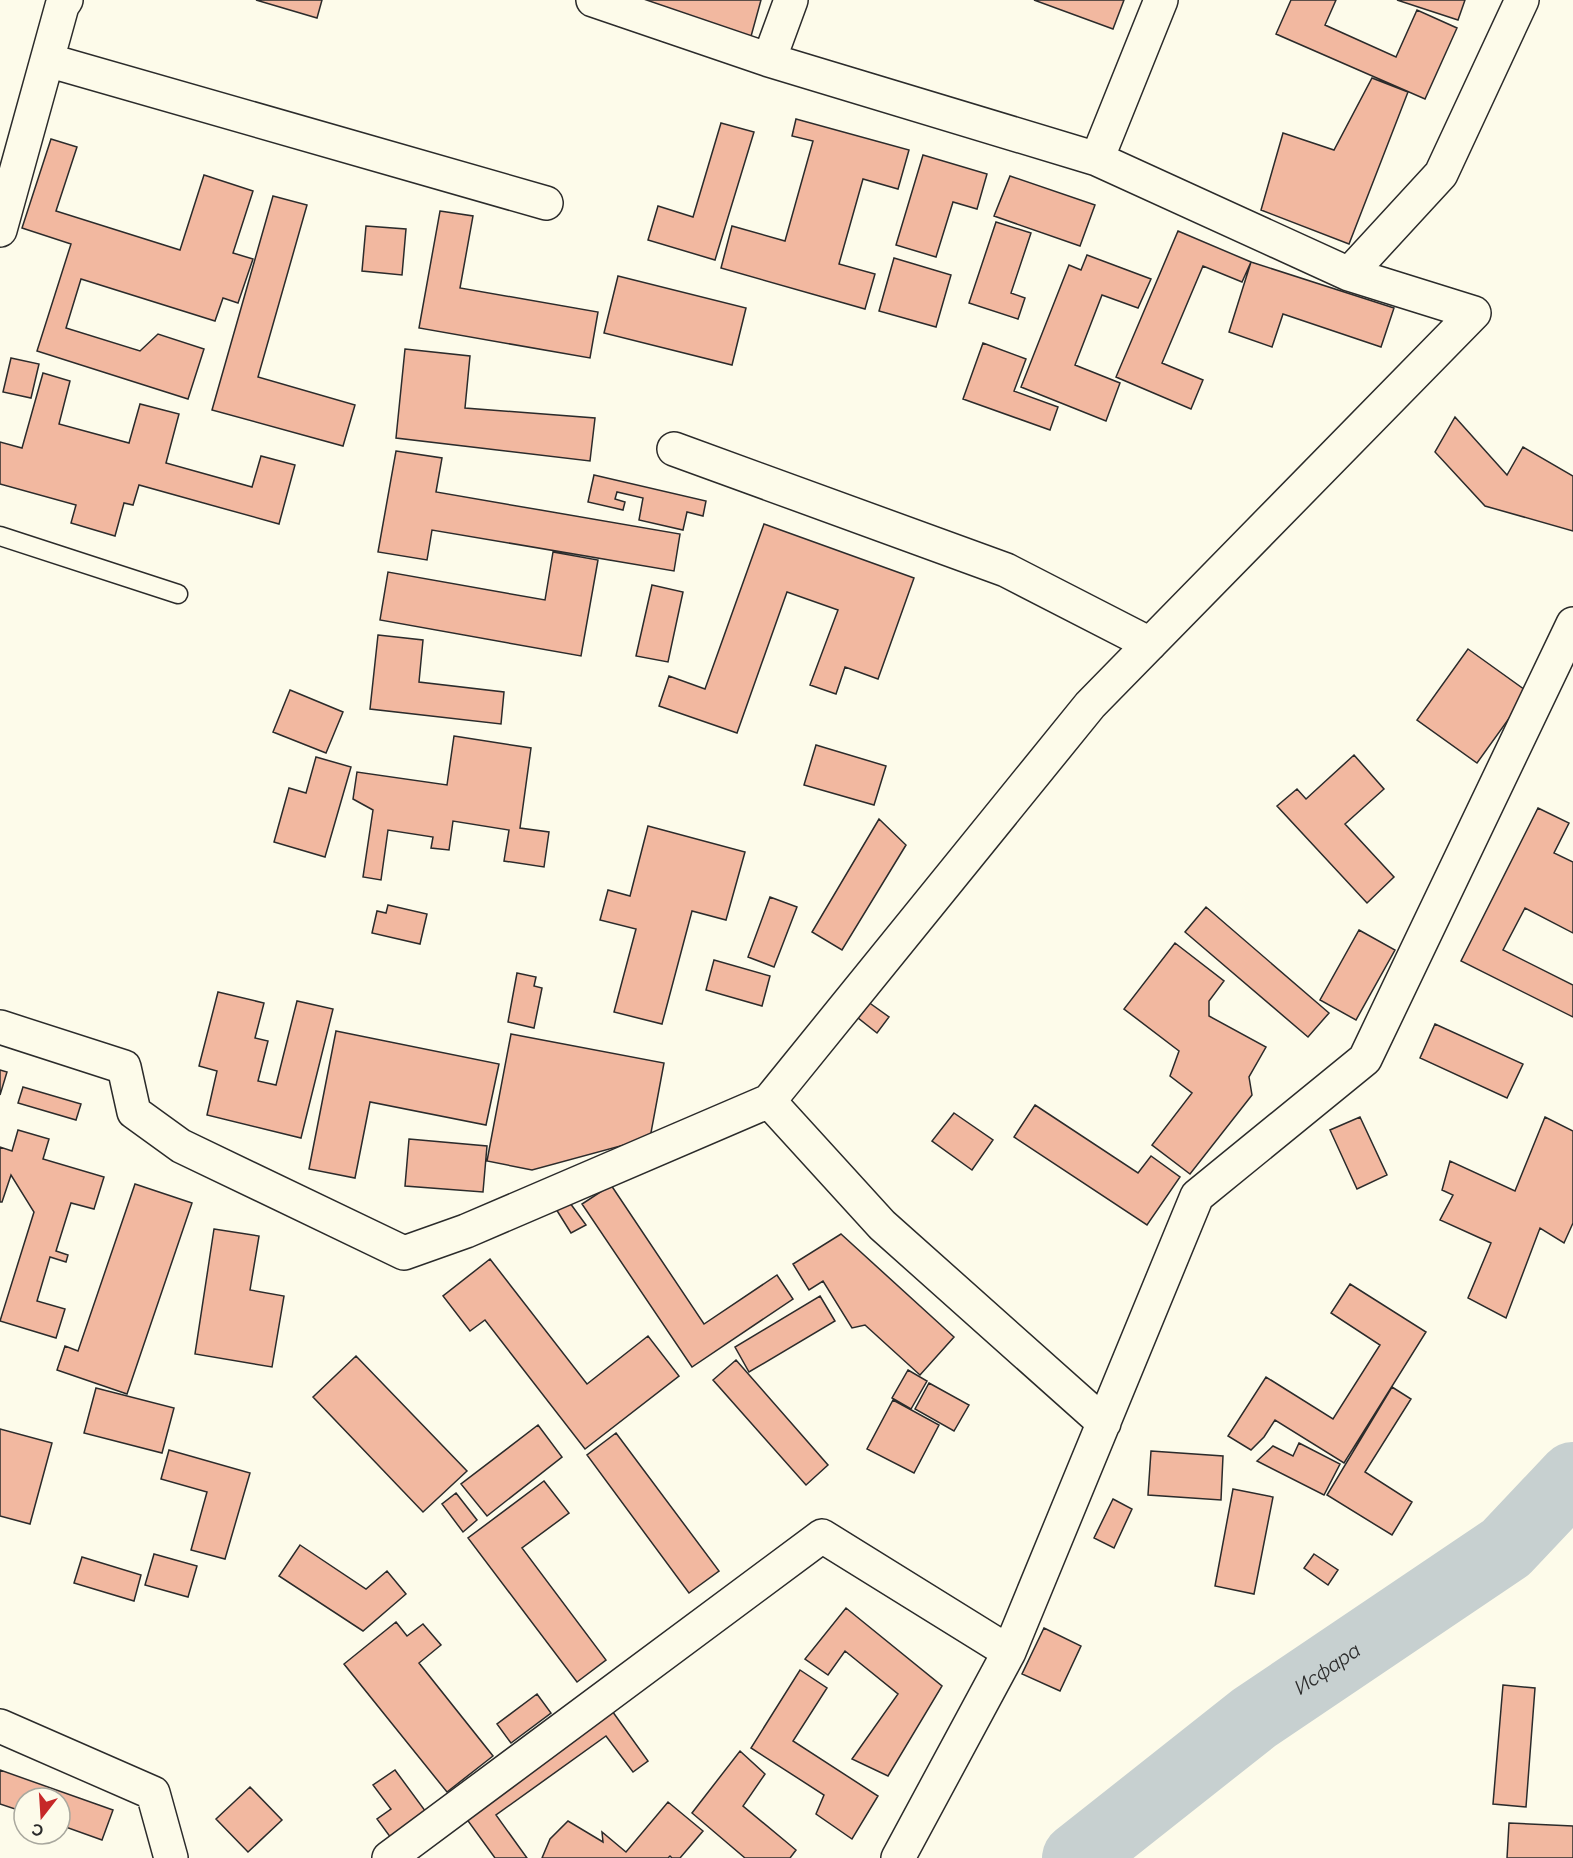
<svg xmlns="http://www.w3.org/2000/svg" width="1573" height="1858" font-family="Raleway,sans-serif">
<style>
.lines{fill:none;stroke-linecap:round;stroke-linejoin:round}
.river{stroke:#c7d0d0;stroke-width:70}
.building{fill:#f2b8a0;stroke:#2b2b2b;stroke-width:1.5}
.lane-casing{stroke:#2b2b2b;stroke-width:21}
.street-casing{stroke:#2b2b2b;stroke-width:36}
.lane{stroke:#fdfbea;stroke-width:18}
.street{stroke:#fdfbea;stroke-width:33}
.labels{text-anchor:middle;stroke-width:4.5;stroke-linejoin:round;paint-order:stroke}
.water-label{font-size:20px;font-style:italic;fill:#2b2b2b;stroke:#fdfbea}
</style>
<rect width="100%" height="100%" fill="#fdfbea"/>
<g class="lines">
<!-- river -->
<path class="river" id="s1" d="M1077,1858L1254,1718L1506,1548L1573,1477"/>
</g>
<!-- building -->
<path class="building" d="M256,0H322L317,18Z
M630,0H761L750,40Z
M1034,0H1124L1113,29Z
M1291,0H1336L1325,25L1396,57L1417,10L1457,28L1425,99L1276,34Z
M1397,0H1465L1458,20Z
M1372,78L1408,92L1349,244L1261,210L1283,133L1334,150Z
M796,119L909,150L898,189L863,179L839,264L875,274L865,309L721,268L732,226L785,241L813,141L792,136Z
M721,123L754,132L715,260L648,240L658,206L693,217Z
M51,139L77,147L56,211L180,250L204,175L253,191L233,253L253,259L238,303L223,298L215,321L81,279L66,328L140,351L158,334L204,349L188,399L37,351L71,244L22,228Z
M923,155L987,174L977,209L953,202L936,257L896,245Z
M1010,176L1095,205L1080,246L994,216Z
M273,196L307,205L258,377L355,405L343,446L212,410Z
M440,211L473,216L460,288L598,312L590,358L419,328Z
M996,222L1031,233L1011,293L1025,298L1018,319L969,303Z
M366,226L406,229L402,275L362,271Z
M1178,231L1251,262L1242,282L1203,266L1162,363L1203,380L1191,409L1116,377Z
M1087,255L1151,279L1138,308L1102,295L1075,365L1120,383L1106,421L1021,387L1069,265L1081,270Z
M894,258L951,275L936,327L879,311Z
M1251,262L1394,308L1381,347L1283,314L1272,347L1229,332Z
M618,276L746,308L732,365L604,333Z
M983,343L1026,359L1014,391L1058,407L1050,430L963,399Z
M405,349L470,356L465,408L595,418L590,461L396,438Z
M11,358L39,364L31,398L3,392Z
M43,373L70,381L59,424L129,443L140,404L179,414L166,463L252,487L261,456L295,465L279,524L139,485L133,505L124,503L115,536L71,523L76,505L0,484V442L22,448Z
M1455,417L1507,475L1523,447L1573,476V531L1485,506L1435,452Z
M396,451L442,458L436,492L680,534L674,571L432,530L427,560L378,552Z
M594,475L706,501L703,516L687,512L683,530L639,520L643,498L617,492L615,499L625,502L623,510L588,502Z
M764,524L914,578L878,679L845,667L836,694L810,685L838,610L787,592L737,733L659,706L669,676L705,689Z
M553,552L598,560L581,656L380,620L388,572L545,600Z
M652,585L683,592L668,662L636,656Z
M378,635L423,640L419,682L504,692L501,724L370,709Z
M1468,649L1528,692L1477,763L1417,720Z
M290,690L343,712L326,753L273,732Z
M454,736L531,748L520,828L549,832L544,867L504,861L509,830L453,821L449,850L431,848L433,837L388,830L381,880L363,877L373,810L353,799L357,772L447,785Z
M816,745L886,766L874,805L804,785Z
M1354,755L1384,789L1345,824L1394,877L1367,903L1277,806L1297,789L1306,799Z
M316,757L351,767L325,857L274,842L289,788L306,793Z
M1538,808L1569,823L1554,853L1573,862V933L1525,908L1503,950L1573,985V1017L1461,961Z
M879,819L906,845L842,950L812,932Z
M648,826L745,852L726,920L692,911L662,1024L614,1012L636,929L600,920L608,890L630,896Z
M770,897L797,907L774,967L748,957Z
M388,905L427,914L420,944L372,933L377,911L386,913Z
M1206,907L1329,1013L1308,1037L1185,932Z
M1359,930L1395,950L1356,1020L1320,1000Z
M1175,943L1224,981L1209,1001V1016L1266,1047L1249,1077L1252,1095L1190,1174L1152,1145L1192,1093L1170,1076L1179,1051L1124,1009Z
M714,960L770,976L762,1006L706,990Z
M517,973L536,977L534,986L542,988L534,1028L508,1022Z
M218,992L264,1003L255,1038L268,1041L258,1081L276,1085L297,1001L333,1009L301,1138L207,1115L217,1071L199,1066Z
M864,999L889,1017L877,1033L853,1014Z
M1435,1024L1523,1064L1507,1098L1420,1058Z
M336,1031L499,1064L486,1125L370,1102L355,1178L309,1169Z
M511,1034L664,1063L650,1138L532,1170L487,1161Z
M0,1070L7,1072L0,1095Z
M23,1087L81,1104L76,1120L18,1103Z
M1035,1105L1138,1173L1151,1156L1180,1177L1147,1225L1014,1137Z
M954,1113L993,1140L972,1170L932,1141Z
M1360,1117L1387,1175L1357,1189L1330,1130Z
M1545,1117L1573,1131V1223L1564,1243L1540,1228L1506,1318L1468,1298L1491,1243L1440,1220L1453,1195L1442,1190L1450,1161L1515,1191Z
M18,1130L49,1139L43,1159L104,1177L94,1209L71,1203L56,1251L68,1255L66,1262L50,1257L37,1301L65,1309L56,1338L0,1321L34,1212L11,1175L2,1202H0V1147L12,1151Z
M409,1139L487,1146L483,1192L405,1186Z
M135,1184L192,1203L127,1394L57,1370L65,1346L78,1351Z
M611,1185L704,1324L777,1275L793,1299L692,1367L582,1204Z
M570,1203L586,1225L571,1233L556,1209Z
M214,1229L259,1236L250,1290L284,1296L272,1367L195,1354Z
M841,1234L954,1337L920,1375L865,1325L852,1328L823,1281L809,1290L793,1264Z
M490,1259L587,1384L648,1336L679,1376L585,1449L485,1320L470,1331L443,1296Z
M1350,1284L1426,1332L1344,1463L1275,1420L1264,1437L1251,1450L1228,1436L1266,1377L1333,1419L1380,1345L1331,1313Z
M820,1296L835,1321L749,1372L735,1347Z
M356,1356L467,1471L423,1512L313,1397Z
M736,1360L828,1465L806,1485L713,1380Z
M908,1370L927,1381L911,1409L892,1398Z
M929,1383L969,1405L954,1431L915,1409Z
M1392,1387L1411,1399L1365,1472L1412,1502L1392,1535L1327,1495Z
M96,1388L174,1408L162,1453L84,1433Z
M893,1400L939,1425L914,1473L867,1449Z
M538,1425L562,1457L487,1516L461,1484Z
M0,1429L52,1443L30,1524L0,1516Z
M616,1433L719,1571L689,1593L587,1455Z
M1299,1443L1340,1464L1324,1495L1257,1461L1273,1446L1293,1456Z
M169,1450L250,1473L225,1559L191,1550L207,1492L161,1479Z
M1151,1451L1223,1456L1221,1500L1148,1495Z
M544,1481L569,1513L522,1548L606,1660L577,1682L468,1538Z
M1233,1489L1273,1497L1254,1594L1215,1586Z
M456,1493L477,1520L463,1532L442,1504Z
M1113,1499L1132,1509L1114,1548L1094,1538Z
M300,1545L366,1589L387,1571L406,1594L363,1631L279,1576Z
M154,1554L197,1566L188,1597L145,1585Z
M1314,1554L1338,1570L1328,1585L1304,1568Z
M82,1557L141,1575L134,1601L74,1583Z
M846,1608L942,1686L888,1776L852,1759L898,1694L845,1651L828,1675L805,1659Z
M396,1622L407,1636L423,1624L441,1645L419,1663L493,1756L447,1792L344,1664Z
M1044,1628L1081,1646L1060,1691L1022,1674Z
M800,1670L827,1688L793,1741L878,1796L852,1839L816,1814L824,1795L751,1748Z
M1503,1685L1535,1688L1526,1807L1493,1804Z
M537,1694L551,1713L511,1743L497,1724Z
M610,1708L648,1761L633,1772L606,1736L496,1815L527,1858H495L463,1814Z
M740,1751L765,1774L743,1806L796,1850L790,1858H745L692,1813Z
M0,1770L113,1810L102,1840L60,1825V1798H24V1812L0,1804Z
M395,1770L426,1812L391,1838L377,1819L391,1809L373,1785Z
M250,1787L282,1820L248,1852L216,1819Z
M668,1802L703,1831L680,1858H672L670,1856L668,1858H542L550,1839L568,1821L603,1842L602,1832L626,1852Z
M1509,1823L1573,1826V1858H1507Z"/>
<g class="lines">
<!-- lane casing -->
<g class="lane-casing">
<path id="lane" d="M0,536L178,594"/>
</g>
<!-- street casing -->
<g class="street-casing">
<path id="street" d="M47,60L546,203
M769,60L791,0
M1097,159L1161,0
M0,230L62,6L66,0
M1349,274L1441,174L1522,0
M674,449L1006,570L1150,644
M0,1027L124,1067L134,1112L181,1146L404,1253L466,1231L769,1101L1090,705L1474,313L1349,274L1097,159L769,60L593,0
M769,1101L882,1225L1104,1423
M0,1726L153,1793L171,1858
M389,1858L822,1536L1009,1652
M898,1858L1009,1652L1197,1196L1365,1059L1573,624"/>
</g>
<!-- lane -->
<use href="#lane" class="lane"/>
<!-- street -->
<use href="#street" class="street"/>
</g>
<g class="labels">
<!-- water labels -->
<g class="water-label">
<text dy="7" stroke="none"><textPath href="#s1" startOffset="314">Исфара</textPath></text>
</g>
</g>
<!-- north arrow -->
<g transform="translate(42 1816) rotate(197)"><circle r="28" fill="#fdfbea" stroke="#a9a89e" stroke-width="1.5"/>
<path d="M0-4.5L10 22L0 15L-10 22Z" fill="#c62828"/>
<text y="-9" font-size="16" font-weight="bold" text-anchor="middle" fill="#2b2b2b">С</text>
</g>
</svg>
